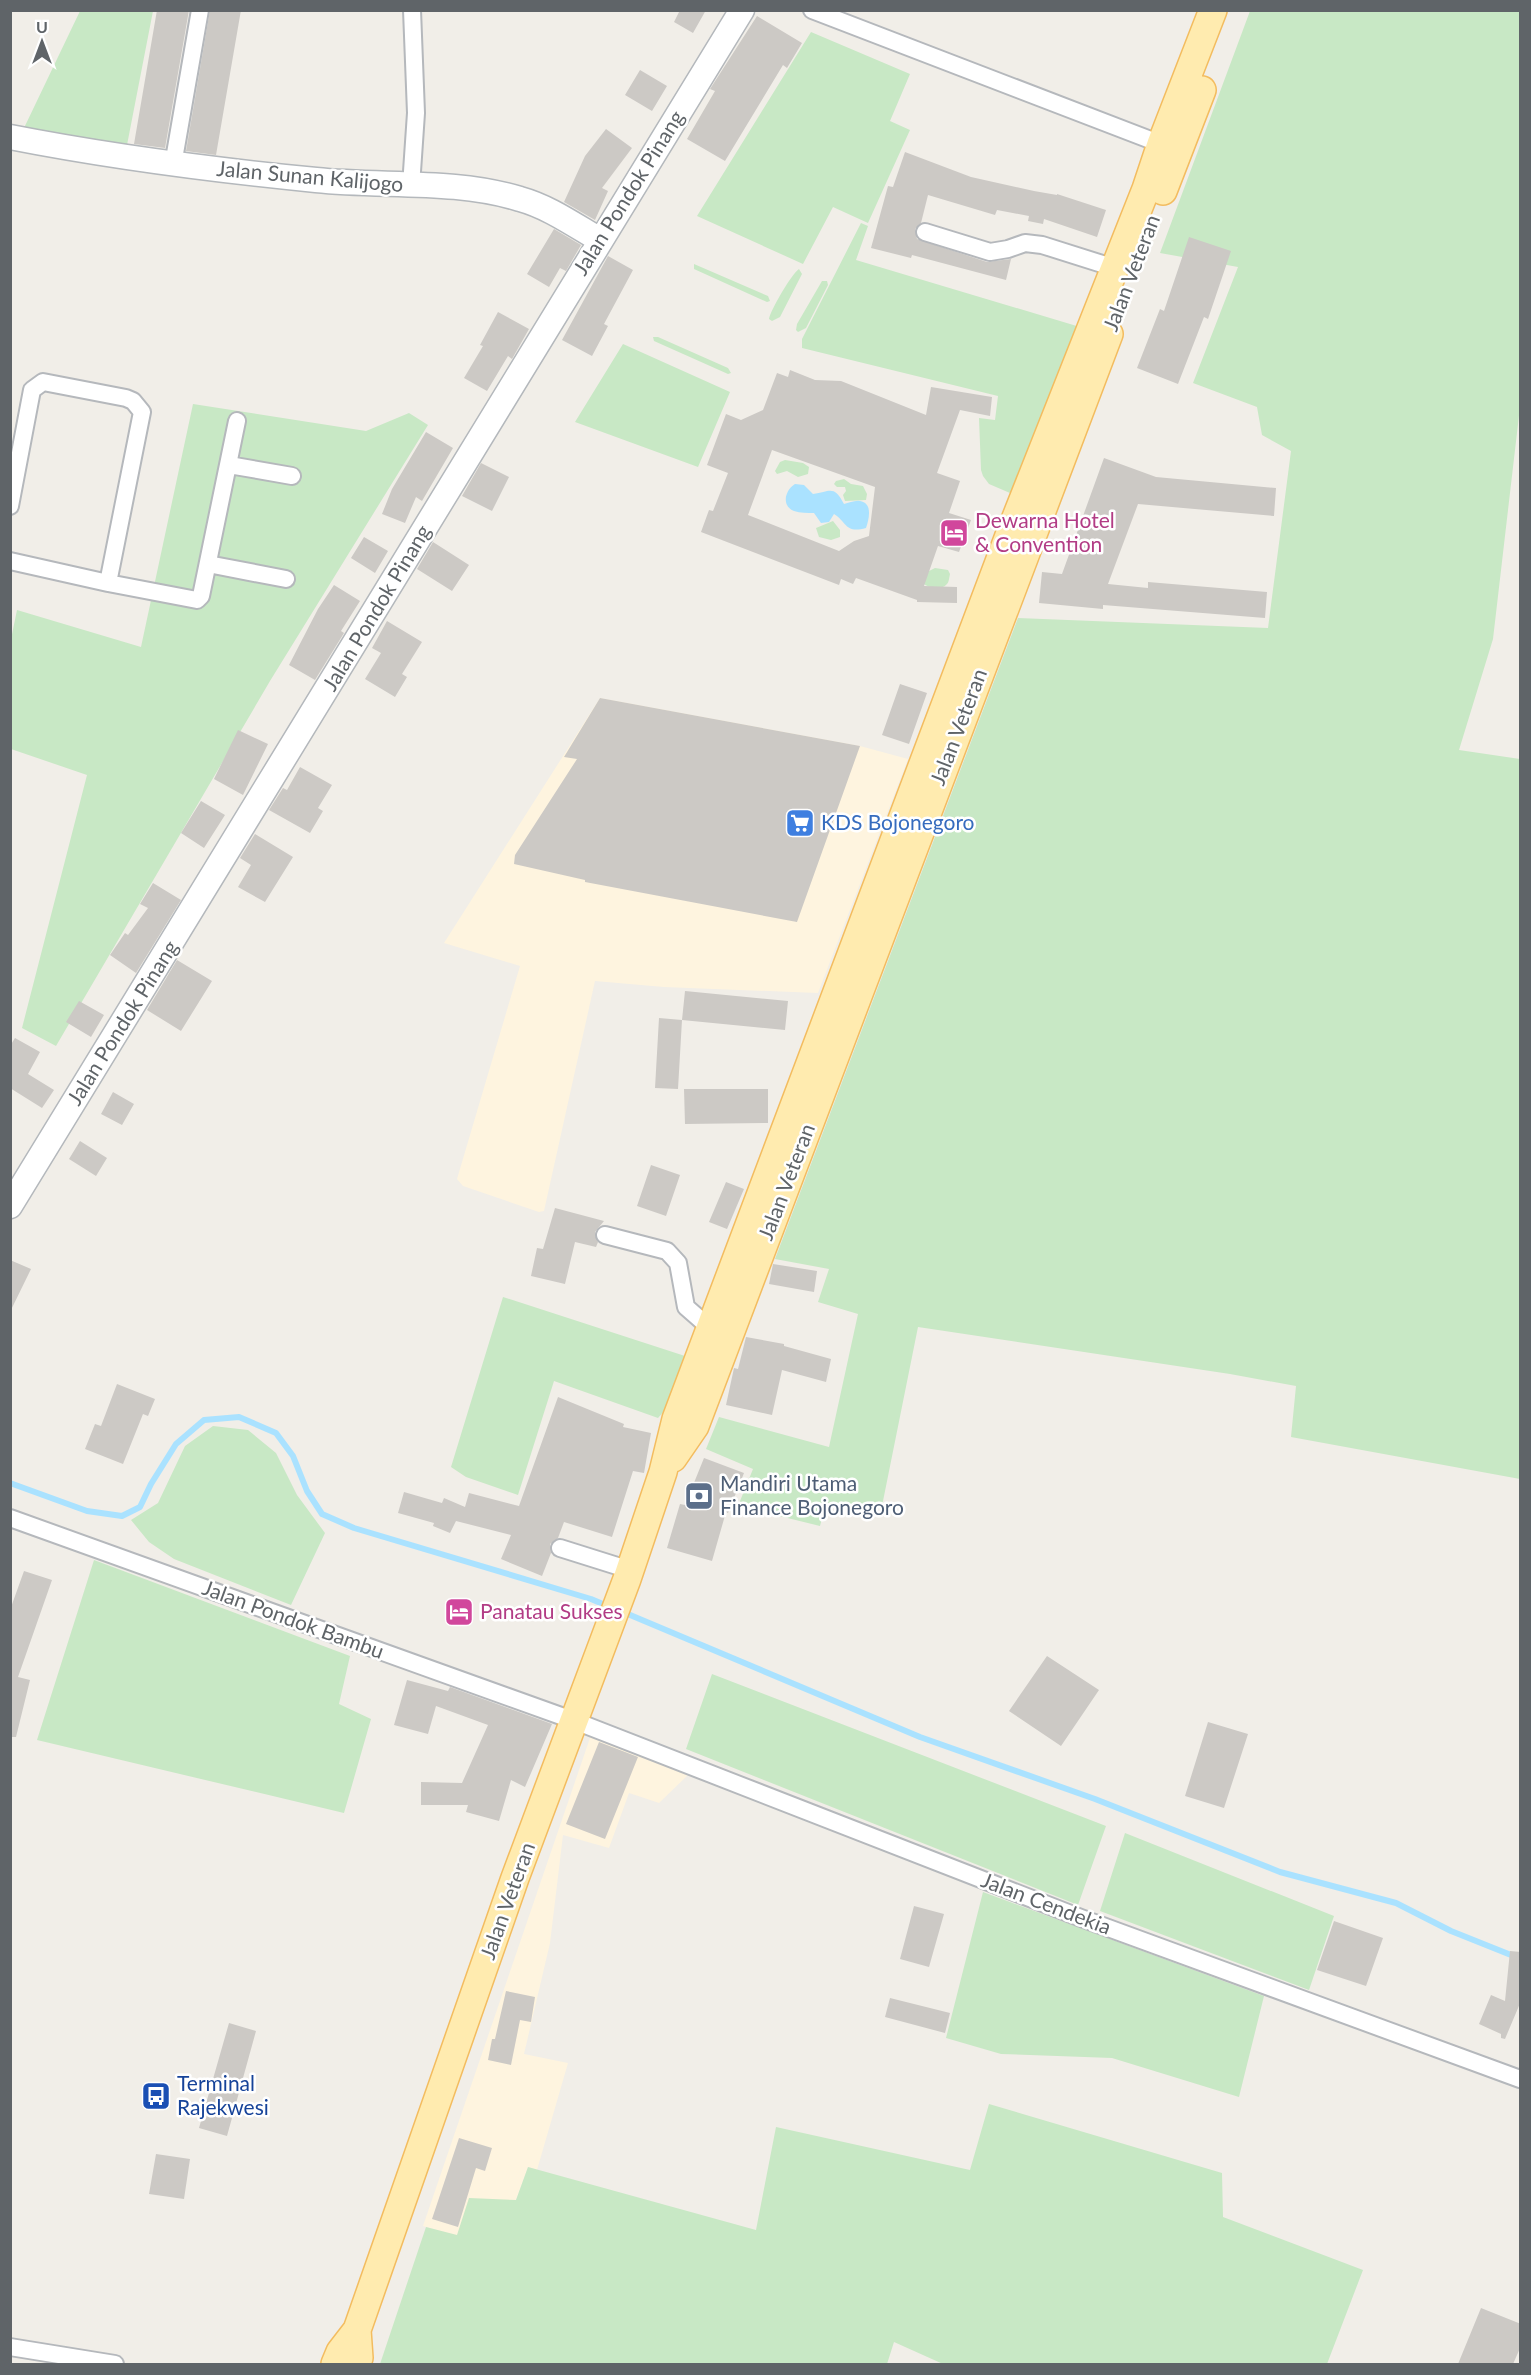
<svg xmlns="http://www.w3.org/2000/svg" width="1531" height="2375" font-family="Lato,sans-serif">
<style>
.commercial{fill:#fef4df}
.green{fill:#c8e8c5}
.water{fill:#aae2ff}
.lines{fill:none;stroke-linecap:round;stroke-linejoin:round}
.stream{stroke:#aae2ff;stroke-width:6}
.building{fill:#ccc9c5;fill-rule:evenodd}
.street-casing{stroke:#b5b8bc;stroke-width:20}
.secondary-casing{stroke:#b4b8bc;stroke-width:27}
.primary-casing{stroke:#f3bc5f;stroke-width:30}
.street{stroke:#fff;stroke-width:16}
.secondary{stroke:#fff;stroke-width:24}
.primary{stroke:#ffebaf;stroke-width:27}
.labels{text-anchor:middle;stroke-width:5;stroke-linejoin:round;paint-order:stroke}
.street-label{font-size:21px;fill:#5f6468;stroke:#fff}
.hotel-label{font-size:21px;fill:#b23c85;stroke:#fff;text-anchor:start}
.shop-label{font-size:21px;fill:#366cbe;stroke:#fff;text-anchor:start}
.service-label{font-size:21px;fill:#4e5e75;stroke:#fff;text-anchor:start}
.transit-label{font-size:21px;fill:#164399;stroke:#fff;text-anchor:start}
</style>
<rect width="100%" height="100%" fill="#f1eee8"/>
<!-- commercial -->
<path class="commercial" d="M600,698L860,746L908,759L818,993L664,987L595,981L544,1211L539,1212L463,1186L457,1179L520,966L444,943Z
M591,1735L689,1774L659,1803L629,1793L609,1848L563,1835L550,1943L524,2054L568,2063L537,2170L528,2167L516,2200L457,2236L423,2226Z"/>
<!-- green -->
<path class="green" d="M80,11H153L127,145L24,128Z
M1250,11H1520V407L1493,639L1459,750L1520,759V1479L1291,1437L1296,1386L1230,1374L918,1327L882,1506L826,1503L820,1526L738,1506L753,1469L706,1449L719,1417L829,1447L858,1314L818,1302L829,1269L775,1259L1018,618L1268,628L1291,451L1262,435L1257,407L1193,383L1238,267L1160,253Z
M811,32L910,74L890,121L910,130L868,223L833,207L803,264L697,216Z
M861,223L868,226L856,260L1080,327L1017,496L989,484L983,476L981,470L979,418L995,420L998,396L802,348V339Z
M694,264L768,296L770,301L767,302L694,269Z
M799,269L802,274L780,317L772,321L769,319C770,311 792,273 799,269Z
M822,281H827L828,285L806,328L798,332L796,330L797,324Z
M653,337H658L728,368L731,373L728,374L654,341Z
M623,344L730,392L698,467L575,422Z
M193,404L366,431L409,413L428,425L270,681L56,1046L22,1028L87,775L11,749L10,644L17,610L141,647Z
M785,460L803,463L809,467L808,474L798,477L787,471L777,474L775,471L780,462Z
M844,479L851,484L863,486L867,494L866,500L845,501L843,495L846,491L845,487H837L834,484L836,481Z
M833,521L840,530V537L831,540L819,537L816,528Z
M935,568L948,570L950,574C949,578 949,582 947,584C940,592 928,587 922,583L929,571Z
M503,1297L685,1356L666,1409L658,1418L554,1381L518,1495L466,1477L451,1467Z
M213,1426L248,1430L276,1453L297,1495L325,1533L291,1605L174,1559L149,1542L131,1520L158,1503L185,1446Z
M94,1560L350,1656L339,1704L371,1719L344,1813L37,1740Z
M712,1674L1106,1826L1078,1905L686,1749Z
M1125,1833L1334,1916L1309,1990L1100,1911Z
M983,1892L1264,1996L1239,2097L1112,2058L1001,2054L946,2038Z
M989,2104L1222,2173L1223,2217L1363,2270L1327,2364H943L894,2342L887,2364H380L426,2227L457,2235L469,2198L516,2200L528,2167L756,2230L776,2127L970,2170Z"/>
<!-- water -->
<path class="water" d="M795,484L804,485L813,494C831,491 834,485 844,504C849,503 855,500 860,501C873,503 869,519 866,528C845,534 847,522 834,514L829,522L821,523L814,513C808,513 800,513 794,511C781,506 785,490 795,484Z"/>
<g class="lines">
<!-- stream -->
<path class="stream" d="M10,1483L87,1511L122,1516L140,1507L151,1484L176,1444L204,1420L239,1417L276,1433L293,1456L307,1491L322,1514L354,1528L591,1599L610,1607
M623,1612L920,1737L1095,1799L1280,1872L1396,1903L1451,1931L1516,1957"/>
</g>
<!-- building -->
<path class="building" d="M157,10H189L165,148L134,144Z
M210,10H241L216,155L186,151Z
M680,10H706L693,33L674,22Z
M757,16L802,43L787,68L783,65L725,161L687,139L715,91L710,89Z
M640,70L667,86L652,111L625,95Z
M606,129L632,148L602,188L608,191L595,220L564,202L585,156Z
M905,152L971,177L1034,191L1057,195V194L1106,210L1097,237L1044,219L1043,224L1028,221L1029,216L997,210L995,215L928,195L921,223L915,229L917,239L987,262L1011,259L1006,280L912,255L911,258L871,248L888,186L893,187Z
M554,229L581,245L566,271L560,268L549,287L527,274Z
M1189,237L1231,251L1208,319L1204,317L1178,384L1137,368L1160,309L1164,311Z
M608,256L633,270L604,324L608,326L592,356L562,340Z
M498,312L529,329L512,359L508,356L487,391L464,378L483,346L480,345Z
M790,370L815,380L841,381L926,415L931,387L992,397L990,416L960,410L937,473L960,481L949,513L971,520L959,552L938,546L924,586L957,587V603L917,602V600L856,578L853,584L841,579L839,585L701,532L709,510L713,511L728,473L707,465L726,414L741,420L763,410L777,373L788,377ZM772,450L875,487L869,536L854,541L839,551L748,515Z
M426,432L453,448L422,501L416,497L405,523L382,514L392,489Z
M1104,458L1156,477L1276,488L1274,516L1138,504L1108,584L1148,588V582L1267,592L1265,618L1103,605V609L1039,603L1042,572L1062,574Z
M481,463L509,477L492,511L462,496Z
M364,537L388,551L375,573L351,558Z
M433,542L469,565L452,591L417,569Z
M334,585L360,601L341,631L344,633L315,680L289,665L318,609Z
M387,621L422,642L402,674L407,677L395,697L365,679L381,653L372,648Z
M900,684L927,693L909,744L882,735Z
M600,698L860,746L797,922L585,882V880L514,864L515,855L577,759L564,757Z
M238,730L268,744L243,795L214,779Z
M300,767L332,785L318,808L323,811L310,833L269,810L283,788L287,790Z
M201,801L225,815L204,848L181,833Z
M255,834L293,857L265,902L238,887L251,865L240,858Z
M153,883L181,900L136,973L110,955L125,933L128,935L148,908L140,904Z
M177,960L212,981L181,1031L147,1010Z
M685,991L788,1001L785,1030L682,1020Z
M79,1001L104,1015L91,1037L66,1022Z
M659,1018L682,1020L678,1089L655,1088Z
M15,1038L40,1052L28,1074L54,1090L42,1108L10,1088V1046Z
M684,1089H768V1123L685,1124Z
M113,1092L134,1104L122,1125L101,1114Z
M80,1141L107,1158L96,1176L69,1159Z
M651,1165L680,1175L666,1216L637,1206Z
M726,1182L744,1189L727,1229L709,1222Z
M555,1208L604,1221L595,1232L598,1242L596,1247L575,1242L565,1284L531,1276L537,1248L543,1249Z
M10,1260L31,1269L10,1312Z
M773,1264L817,1271L814,1292L769,1284Z
M746,1337L784,1344V1346L831,1359L826,1382L782,1370L772,1415L726,1405L734,1368L738,1369Z
M117,1384L155,1399L148,1416L143,1414L123,1464L85,1449L95,1424L101,1426Z
M558,1397L624,1424L623,1427L651,1433L644,1473L633,1471L612,1537L564,1522L558,1538L550,1544L551,1553L542,1576L501,1559L511,1535L456,1521L450,1533L433,1526L434,1523L398,1513L404,1492L442,1503L444,1498L465,1507L469,1493L519,1506Z
M704,1458L744,1473L728,1513L726,1512L712,1561L667,1548L680,1504L685,1505Z
M24,1571L52,1580L18,1677L30,1680L16,1737H10V1610Z
M1047,1656L1099,1690L1061,1746L1009,1711Z
M407,1680L448,1691L450,1687L552,1724L525,1787L511,1780L499,1821L466,1812L468,1805H421V1782L462,1783L488,1725L436,1706L428,1734L394,1725Z
M1208,1722L1248,1734L1224,1808L1185,1796Z
M599,1742L638,1757L605,1839L566,1824Z
M914,1906L944,1914L929,1967L900,1959Z
M1334,1921L1383,1938L1366,1986L1317,1970Z
M1510,1951L1521,1952V2001L1505,2039L1501,2038V2034L1479,2024L1491,1995L1505,2001Z
M506,1991L535,1997L531,2022L520,2020L511,2065L488,2060L492,2039H495Z
M890,1998L950,2013L945,2033L885,2017Z
M229,2023L256,2031L227,2136L199,2128Z
M459,2138L492,2148L485,2171L476,2168L458,2227L432,2219Z
M156,2154L190,2159L184,2199L149,2194Z
M1481,2308L1521,2324V2346L1513,2364H1458Z"/>
<g class="lines">
<!-- street casing -->
<g class="street-casing">
<path id="street" d="M812,10L1161,144
M173,165L200,10
M411,186L416,113L412,10
M925,232L990,252L1008,249L1025,243L1042,245L1115,268
M229,465L292,476
M10,506L32,390L43,382L126,398L133,401L142,412L108,583L10,561
M208,564L286,579
M108,583L197,600L201,596L237,421
M605,1235L667,1251L678,1263L686,1307L710,1328
M10,1518L575,1721L1081,1918L1520,2079
M560,1548L630,1570
M10,2347L115,2364"/>
</g>
<!-- secondary casing -->
<g class="secondary-casing">
<path id="secondary" d="M10,137C112,157 214,170 316,180C383,187 455,179 520,199C549,207 574,225 600,240
M10,1206L742,10"/>
</g>
<!-- primary casing -->
<g class="primary-casing">
<path id="primary" d="M1163,191L1202,90
M673,1458L695,1426L1109,334
M335,2364L340,2352L357,2330L515,1878L627,1579L663,1472L676,1419L1013,525L1146,189L1161,144L1213,10
M356,2364L359,2358L357,2330"/>
</g>
<!-- street -->
<use href="#street" class="street"/>
<!-- secondary -->
<use href="#secondary" class="secondary"/>
<!-- primary -->
<use href="#primary" class="primary"/>
</g>
<!-- icons -->
<defs>
<g id="hotel-square" transform="scale(1.5)"><rect x="-9" y="-9" width="18" height="18" rx="4" fill="#d1479c" stroke="#fff"/><path d="M-6-4.5h1.5V1H6V5H4.5V3h-9V5H-6ZM-4 0a1.8 1.8 0 1 1 3.6 0ZM.5 0V-2.5h3Q6-2.5 6 0Z" fill="#fff"/></g>
<g id="supermarket-square" transform="scale(1.5)"><rect x="-9" y="-9" width="18" height="18" rx="4" fill="#3f7fe0" stroke="#fff"/><path d="M-6-5.5h2.5l.6 2H6L4.5 2H-2.5L-4.4-4H-6ZM-1.5 3.2a1.3 1.3 0 1 0 .1 0ZM3 3.2a1.3 1.3 0 1 0 .1 0Z" fill="#fff"/></g>
<g id="bank-square" transform="scale(1.5)"><rect x="-9" y="-9" width="18" height="18" rx="4" fill="#5c6f8a" stroke="#fff"/><path d="M-6-4H6V4H-6ZM0-2.3a2.3 2.3 0 1 0 0 4.6a2.3 2.3 0 1 0 0-4.6Z" fill="#fff"/></g>
<g id="bus-square" transform="scale(1.5)"><rect x="-9" y="-9" width="18" height="18" rx="4" fill="#1a4fb4" stroke="#fff"/><path d="M-5-6H5V4H4V6H2V4H-2V6H-4V4H-5ZM-3.5-4V0h7V-4ZM-3.5 1.2v1.5H-2V1.2ZM2 1.2v1.5H3.5V1.2Z" fill="#fff"/></g>
</defs>
<g fill-rule="evenodd">
<use href="#hotel-square" x="954" y="533"/>
<use href="#supermarket-square" x="800" y="823"/>
<use href="#bank-square" x="699" y="1496"/>
<use href="#hotel-square" x="459" y="1612"/>
<use href="#bus-square" x="156" y="2096"/>
</g>
<g class="labels">
<!-- street labels -->
<g class="street-label">
<text transform="translate(310 177) rotate(5)" y="7">Jalan Sunan Kalijogo</text>
<text transform="translate(629 193) rotate(-58)" y="7">Jalan Pondok Pinang</text>
<text transform="translate(1132 273) rotate(-69)" y="7">Jalan Veteran</text>
<text transform="translate(377 608) rotate(-59)" y="7">Jalan Pondok Pinang</text>
<text transform="translate(959 727) rotate(-69)" y="7">Jalan Veteran</text>
<text transform="translate(123 1023) rotate(-58)" y="7">Jalan Pondok Pinang</text>
<text transform="translate(787 1182) rotate(-69)" y="7">Jalan Veteran</text>
<text transform="translate(293 1620) rotate(20)" y="7">Jalan Pondok Bambu</text>
<text transform="translate(508 1901) rotate(-70)" y="7">Jalan Veteran</text>
<text transform="translate(1046 1904) rotate(21)" y="7">Jalan Cendekia</text>
</g>
<!-- hotel labels -->
<g class="hotel-label">
<text x="975" y="528">Dewarna Hotel<tspan x="975" dy="24">&amp; Convention</tspan></text>
<text x="480" y="1619">Panatau Sukses</text>
</g>
<!-- shop labels -->
<g class="shop-label">
<text x="821" y="830">KDS Bojonegoro</text>
</g>
<!-- service labels -->
<g class="service-label">
<text x="720" y="1491">Mandiri Utama<tspan x="720" dy="24">Finance Bojonegoro</tspan></text>
</g>
<!-- transit labels -->
<g class="transit-label">
<text x="177" y="2091">Terminal<tspan x="177" dy="24">Rajekwesi</tspan></text>
</g>
</g>
<!-- border -->
<rect width="1531" height="2375" fill="none" stroke="#5f6468" stroke-width="24"/>
<!-- north arrow -->
<g transform="translate(42 42)" stroke="#ffffff" stroke-width="4.5" paint-order="stroke">
<path d="M0-4.5L10 22L0 15L-10 22Z" fill="#5f6468"/>
<text y="-9" font-size="16" font-weight="bold" text-anchor="middle" fill="#5f6468">U</text>
</g>
</svg>
